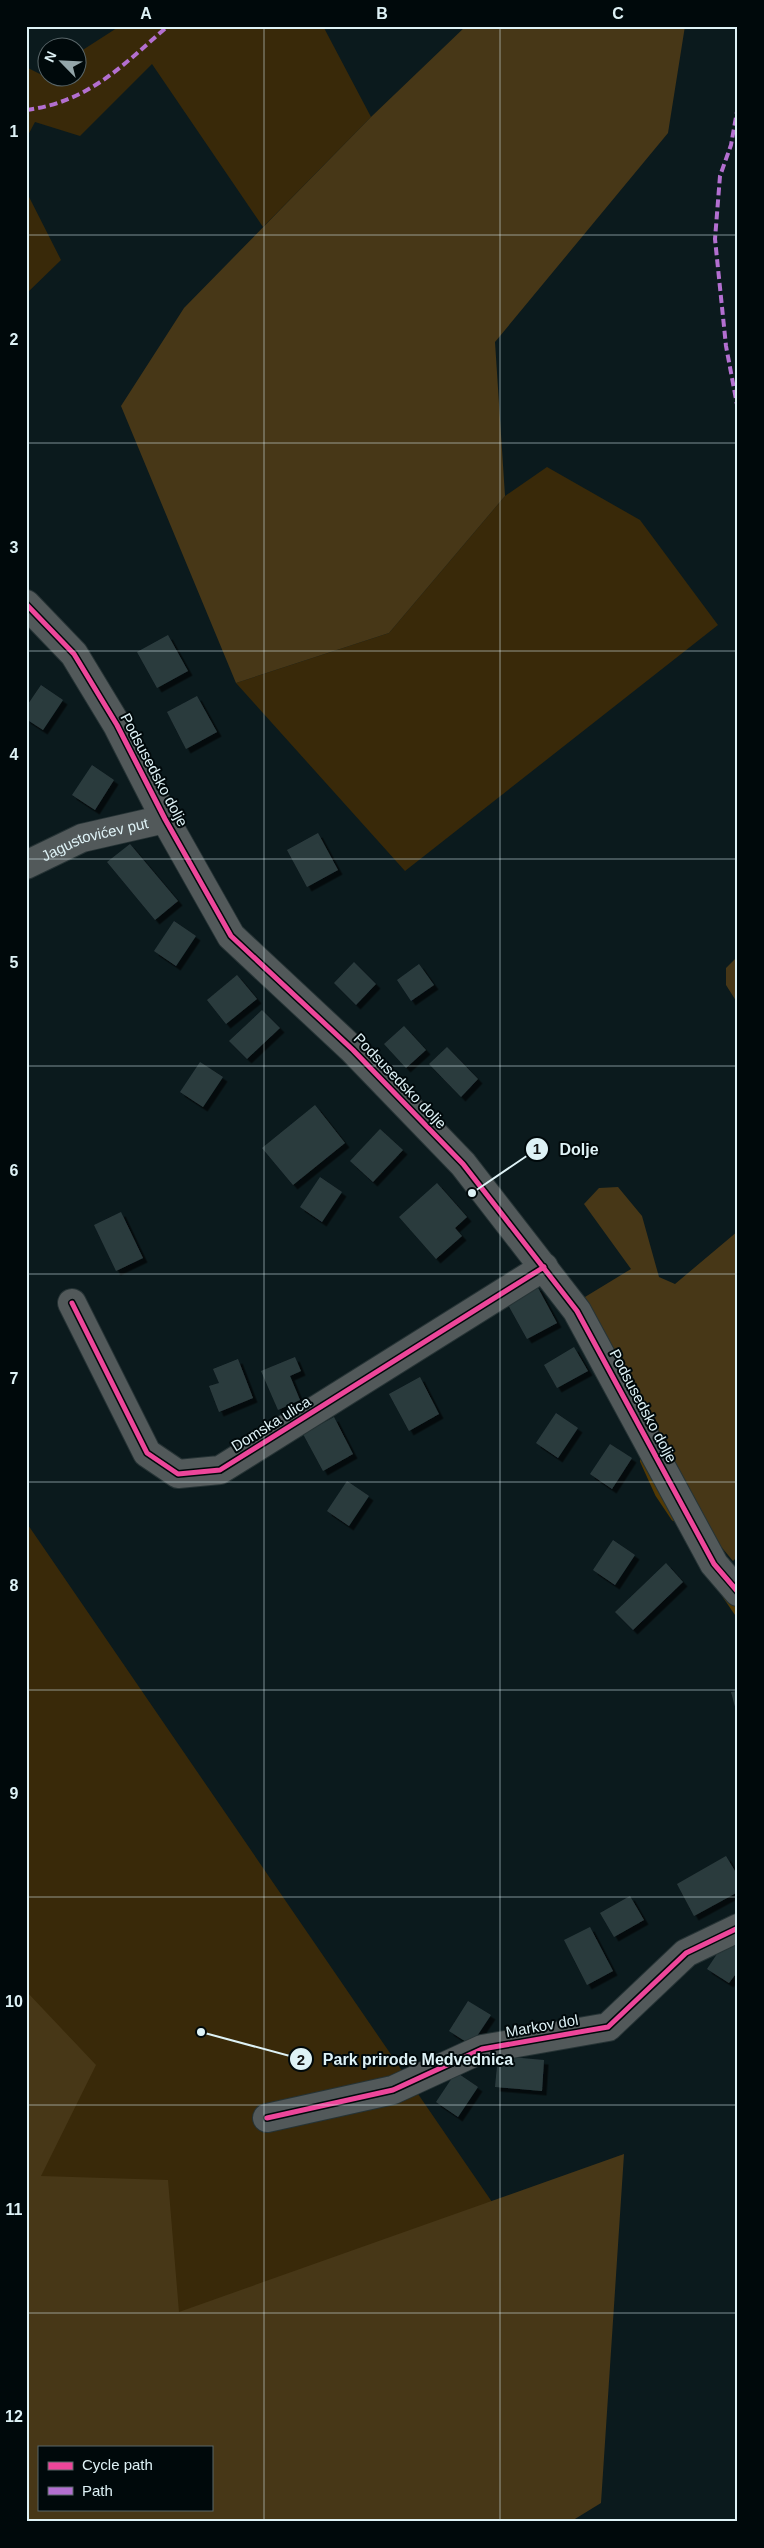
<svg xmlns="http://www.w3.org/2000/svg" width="764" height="2548" font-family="Arial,sans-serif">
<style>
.green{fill:#392909;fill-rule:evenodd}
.forest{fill:#473717;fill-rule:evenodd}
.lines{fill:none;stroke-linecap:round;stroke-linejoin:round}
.stream{stroke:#533a04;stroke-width:6}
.building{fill:#2c3b3e;filter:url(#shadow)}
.minor-casing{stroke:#263335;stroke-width:30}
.minor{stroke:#52595a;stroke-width:28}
.quiet{stroke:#b36fd0;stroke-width:4;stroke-dasharray:8 4;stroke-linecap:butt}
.cycleway-casing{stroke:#00090b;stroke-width:8}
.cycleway{stroke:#ed469a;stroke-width:5}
.grid{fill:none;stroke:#def2f6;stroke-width:1;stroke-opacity:0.55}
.labels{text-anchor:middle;stroke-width:4;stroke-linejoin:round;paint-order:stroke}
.street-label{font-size:15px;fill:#def2f6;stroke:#00090b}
.leader{fill:none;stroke:#def2f6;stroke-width:2}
.callout-dot{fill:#def2f6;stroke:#00090b;stroke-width:2}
.mark-label{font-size:15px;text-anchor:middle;font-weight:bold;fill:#111}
.callout-label{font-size:16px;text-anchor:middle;font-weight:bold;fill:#def2f6;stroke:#00090b;stroke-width:4;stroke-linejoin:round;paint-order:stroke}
.neatline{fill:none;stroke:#def2f6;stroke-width:2}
.grid-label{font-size:16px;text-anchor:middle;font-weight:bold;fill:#def2f6}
</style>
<defs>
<filter id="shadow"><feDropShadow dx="4.5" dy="4.5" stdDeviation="0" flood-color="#0009"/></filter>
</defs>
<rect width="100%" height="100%" fill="#0b1a1d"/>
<!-- green -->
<path class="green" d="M120,26H323L371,117L263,227L152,64L80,136L35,122L26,139V67L42,75L47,72L48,78H78V53Z
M26,191L61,260L26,294Z
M547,467L640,520L718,625L405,871L236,683L389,633L505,496Z
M26,1522L514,2234L543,2522H26ZM39,2447H211V2509H39Z"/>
<!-- forest -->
<path class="forest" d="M466,26H685L668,133L495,342L505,496L389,633L236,683L121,406L184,308L371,117Z
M738,956V1004L726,985V968Z
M618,1187L642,1216L659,1277L675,1284L738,1231V1556L733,1561L718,1543L580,1300L631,1269L584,1204L599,1188Z
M26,1991L96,2065L41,2176L168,2180L179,2312L624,2154L601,2503L570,2522H26ZM39,2447H211V2509H39Z"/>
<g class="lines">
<!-- stream -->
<path class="stream" d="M643,1461L658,1494L674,1518
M725,1595L738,1614"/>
</g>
<!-- building -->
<path class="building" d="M168,635L188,671L157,688L137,652Z
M41,685L63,700L43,730L26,719V707Z
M197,696L217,732L186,749L167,712Z
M92,765L114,780L95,810L72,795Z
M318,833L338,870L307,887L287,850Z
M130,844L178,901L155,920L107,862Z
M174,921L196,936L176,966L154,951Z
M354,962L376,984L356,1005L334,983Z
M419,964L434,985L411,1001L397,980Z
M237,975L257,999L226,1024L207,1000Z
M262,1010L280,1028L247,1059L229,1041Z
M404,1026L426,1050L406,1068L384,1044Z
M447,1047L478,1079L461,1097L429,1064Z
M200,1062L223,1077L203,1107L180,1092Z
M315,1105L345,1143L293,1185L262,1148Z
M380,1129L403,1150L373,1182L350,1161Z
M320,1177L342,1192L322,1222L300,1207Z
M437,1183L467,1217L455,1228L462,1236L436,1259L399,1217Z
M121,1212L143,1258L116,1271L94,1225Z
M537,1286L557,1323L527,1339L507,1303Z
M574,1347L588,1371L557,1388L544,1365Z
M295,1357L301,1371L290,1376L300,1400L278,1410L261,1371Z
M238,1359L253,1398L219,1412L209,1386L219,1383L213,1369Z
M420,1377L439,1414L409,1431L389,1394Z
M556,1413L578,1428L558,1458L536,1443Z
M334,1417L353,1454L323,1471L303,1434Z
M610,1444L632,1458L612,1489L590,1474Z
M347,1481L369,1496L349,1526L327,1511Z
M613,1540L635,1555L615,1585L593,1570Z
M666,1563L683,1582L633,1630L615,1612Z
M738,1691V1713L737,1714L731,1692Z
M726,1856L738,1876V1892L694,1916L677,1884Z
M630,1896L644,1920L614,1937L600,1913Z
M590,1927L613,1971L587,1985L564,1940Z
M727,1939L738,1946V1971L729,1983L707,1969Z
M468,2001L491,2015L471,2045L449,2031Z
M498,2056L544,2060L542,2091L495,2087Z
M456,2072L478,2087L458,2117L436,2102Z"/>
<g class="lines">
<!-- minor casing -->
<g class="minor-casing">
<g id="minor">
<path d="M26,604L74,654L117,725L165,819L231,936L353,1050L463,1164L577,1311L714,1564L738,1592"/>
<path id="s1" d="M26,865L82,838L165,819"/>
<path d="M72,1303L147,1453L178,1474L220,1470L544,1267"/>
<path d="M267,2118L393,2090L482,2049L608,2027L686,1953L738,1928"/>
</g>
</g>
<!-- minor -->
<use href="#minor" class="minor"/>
<!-- quiet -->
<path class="quiet" d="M738,106L731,145L720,176L715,239L726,346L738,410
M26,110C89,102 123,65 168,26"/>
<!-- cycleway casing -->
<g class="cycleway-casing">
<path id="cycleway" d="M26,604L74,654L117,725L165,819L231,936L353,1050L463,1164L577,1311L714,1564L738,1592
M72,1303L147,1453L178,1474L220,1470L544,1267
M267,2118L393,2090L482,2049L608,2027L686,1953L738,1928"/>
</g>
<!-- cycleway -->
<use href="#cycleway" class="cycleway"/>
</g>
<!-- grid -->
<path class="grid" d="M264,26V2522M500,26V2522M26,235H738M26,443H738M26,651H738M26,859H738M26,1066H738M26,1274H738M26,1482H738M26,1690H738M26,1897H738M26,2105H738M26,2313H738"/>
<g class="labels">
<!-- street labels -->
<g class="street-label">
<text transform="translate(154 770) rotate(62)" y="5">Podsusedsko dolje</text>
<text dy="5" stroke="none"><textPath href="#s1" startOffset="74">Jagustovićev put</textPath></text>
<text transform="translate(400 1081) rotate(46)" y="5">Podsusedsko dolje</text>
<text transform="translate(643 1406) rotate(62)" y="5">Podsusedsko dolje</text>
<text transform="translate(271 1424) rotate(-32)" y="5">Domska ulica</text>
<text transform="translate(542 2026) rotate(-10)" y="5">Markov dol</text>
</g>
</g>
<!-- callouts -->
<path class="leader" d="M472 1193L537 1149M201 2032L301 2059"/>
<g class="callout-dot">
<circle cx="472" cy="1193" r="5"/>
<circle cx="201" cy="2032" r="5"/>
<circle cx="537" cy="1149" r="12"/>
<circle cx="301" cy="2059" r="12"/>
</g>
<g class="mark-label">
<text x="537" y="1154">1</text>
<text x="301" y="2065">2</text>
</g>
<g class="callout-label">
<text x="579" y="1155">Dolje</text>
<text x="418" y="2065">Park prirode Medvednica</text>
</g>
<!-- border -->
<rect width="764" height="2548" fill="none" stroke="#00090b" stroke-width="55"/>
<!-- legend -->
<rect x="38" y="2446" width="175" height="65" fill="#00090b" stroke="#596669"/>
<rect x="48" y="2462" width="25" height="8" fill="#ed469a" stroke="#596669"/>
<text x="82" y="2470" font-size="15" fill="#def2f6">Cycle path</text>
<rect x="48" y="2487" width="25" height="8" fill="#b36fd0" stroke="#596669"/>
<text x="82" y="2496" font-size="15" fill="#def2f6">Path</text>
<!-- north arrow -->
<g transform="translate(62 62) rotate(294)"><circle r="24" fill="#00090b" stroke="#596669"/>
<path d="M0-4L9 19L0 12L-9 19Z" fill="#94a6aa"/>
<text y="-8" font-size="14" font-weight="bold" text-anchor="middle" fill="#def2f6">N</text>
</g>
<rect x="28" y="28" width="708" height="2492" class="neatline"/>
<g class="grid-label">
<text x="146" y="19">A</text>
<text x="382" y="19">B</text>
<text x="618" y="19">C</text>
<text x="14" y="137">1</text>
<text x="14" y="345">2</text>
<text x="14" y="553">3</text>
<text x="14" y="760">4</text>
<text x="14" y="968">5</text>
<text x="14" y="1176">6</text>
<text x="14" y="1384">7</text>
<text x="14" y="1591">8</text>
<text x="14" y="1799">9</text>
<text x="14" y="2007">10</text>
<text x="14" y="2215">11</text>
<text x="14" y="2422">12</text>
</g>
</svg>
